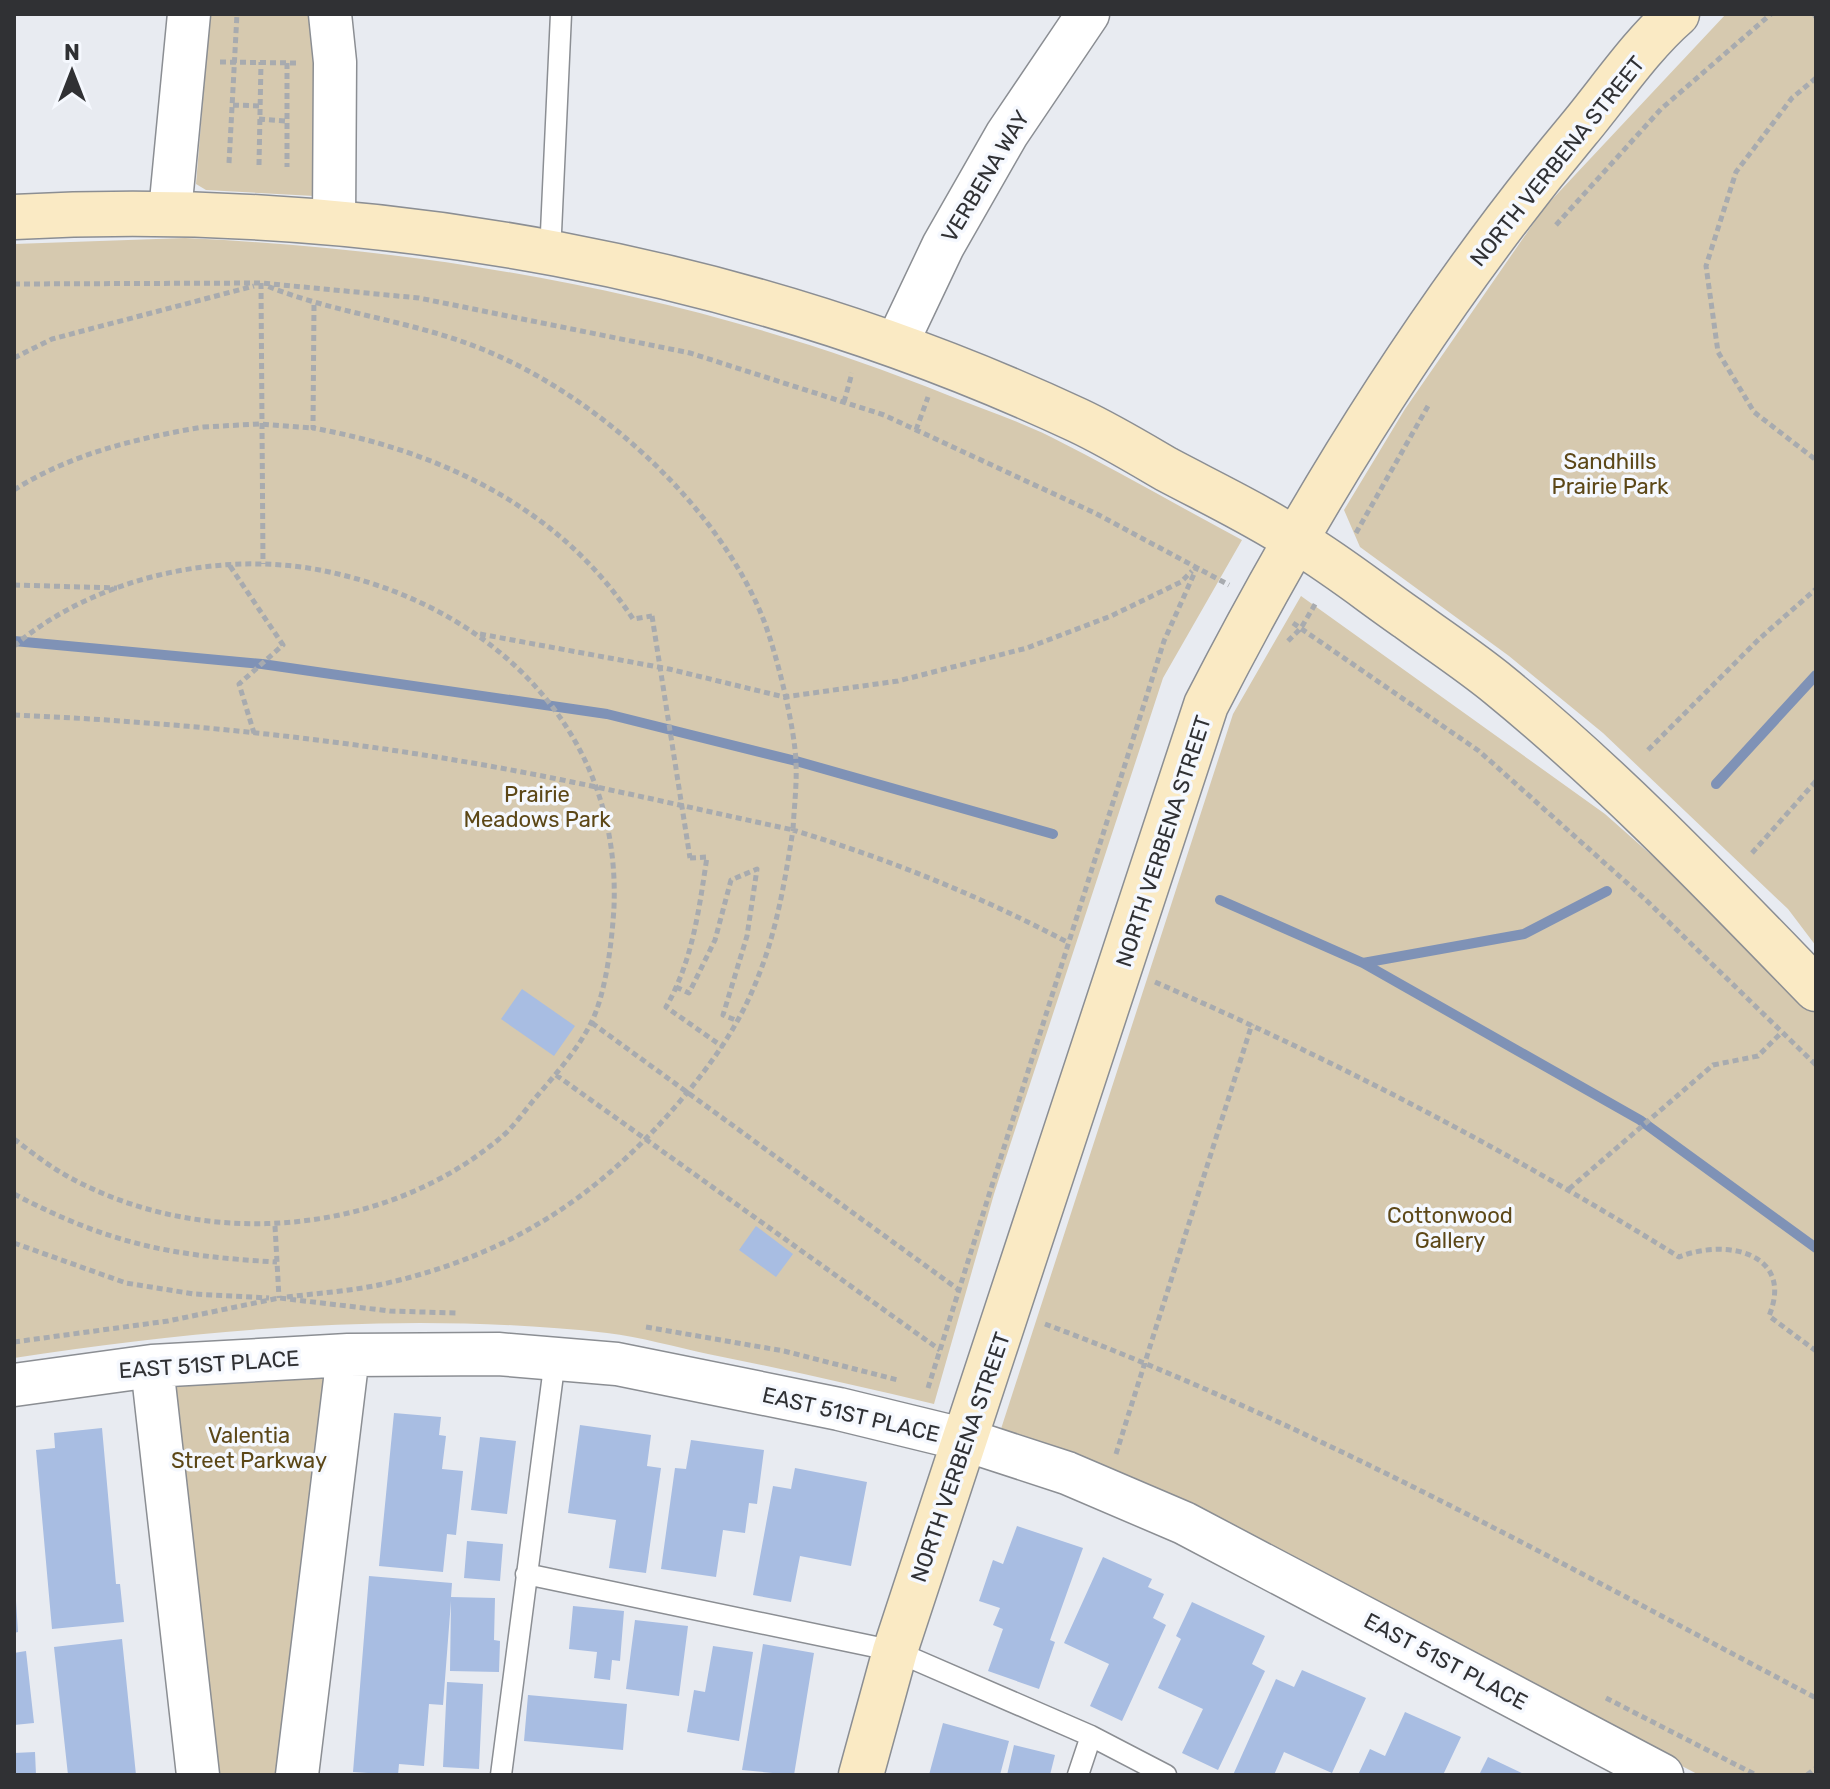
<svg xmlns="http://www.w3.org/2000/svg" width="1830" height="1789" font-family="Rubik,sans-serif">
<style>
.green{fill:#d6c9af}
.lines{fill:none;stroke-linecap:round;stroke-linejoin:round}
.stream{stroke:#7f92b6;stroke-width:10}
.building{fill:#a8bde2}
.lane-casing{stroke:#8b8e93;stroke-width:23}
.street-casing{stroke:#8b8e93;stroke-width:45}
.secondary-casing{stroke:#8b8e93;stroke-width:47}
.path{stroke:#a8abaf;stroke-width:5;stroke-dasharray:6 4;stroke-linecap:butt}
.lane{stroke:#fff;stroke-width:20}
.street{stroke:#fff;stroke-width:42}
.secondary{stroke:#faeac4;stroke-width:44}
.path-bridge{stroke:#a8abaf;stroke-width:5;stroke-dasharray:6 4;stroke-linecap:butt}
.labels{text-anchor:middle;stroke-width:7;stroke-linejoin:round;paint-order:stroke}
.street-label{font-size:22px;fill:#303134;stroke:#f5f8fe}
.park-label{font-size:22px;fill:#5c4717;stroke:#f5f8fe}
</style>
<rect width="100%" height="100%" fill="#e8ebf1"/>
<!-- green -->
<path class="green" d="M210,14H315L314,196L206,190L196,184Z
M1726,14H1816V946L1788,909L1603,733L1509,656L1360,547L1344,510L1405,409L1544,208Z
M185,238C447,250 707,297 950,396C983,409 1018,421 1051,437C1115,469 1178,506 1242,540L1163,678L994,1194L934,1404C859,1386 784,1369 708,1354C675,1347 641,1337 607,1333C410,1311 209,1328 14,1358V244Z
M1301,596L1605,814L1744,937L1816,1012V1775H1699L1321,1575L1000,1432L1233,714Z
M348,1355L297,1775H198L152,1366Z"/>
<g class="lines">
<!-- stream -->
<path class="stream" d="M14,641L262,664L607,714L796,761L1053,834
M1716,784L1816,675
M1220,900L1363,963L1640,1120L1816,1248
M1363,963L1524,934L1607,891"/>
</g>
<!-- building -->
<path class="building" d="M522,989L575,1026L554,1056L501,1019Z
M756,1226L793,1254L776,1277L739,1250Z
M394,1413L441,1417L439,1435L446,1436L442,1469L463,1471L456,1535L447,1534L443,1572L379,1566Z
M580,1425L651,1435L647,1466L661,1468L646,1573L609,1568L616,1520L568,1513Z
M102,1428L116,1584H120L124,1622L52,1629L36,1450L55,1448L54,1433Z
M480,1437L516,1441L507,1514L471,1510Z
M691,1440L764,1450L757,1504L749,1503L745,1533L723,1530L716,1577L661,1569L675,1468L686,1469Z
M795,1468L867,1482L851,1566L800,1556L791,1602L753,1595L773,1486L791,1489Z
M1017,1526L1083,1548L1050,1640L1055,1642L1039,1689L988,1671L1003,1629L993,1625L1000,1608L979,1601L993,1560L1003,1564Z
M467,1541L503,1544L500,1581L464,1578Z
M1103,1557L1152,1579L1148,1587L1164,1594L1153,1618L1166,1625L1122,1721L1090,1706L1109,1664L1064,1643Z
M369,1576L452,1583L451,1597L495,1598L494,1640L500,1641L499,1672L450,1671L451,1601L443,1705L429,1704L424,1766L399,1764L398,1775L353,1772Z
M14,1601H16L18,1632L14,1633Z
M1192,1602L1265,1636L1252,1664L1265,1671L1218,1770L1182,1753L1203,1709L1158,1688L1181,1639L1176,1636Z
M573,1606L624,1611L620,1661L612,1660L610,1680L594,1678L597,1652L569,1649Z
M635,1620L688,1626L679,1696L626,1689Z
M122,1639L136,1775H68L54,1647Z
M763,1644L814,1653L794,1775L742,1770Z
M713,1646L753,1652L739,1741L687,1732L694,1690L705,1692Z
M26,1651L34,1723L14,1725V1653Z
M1302,1670L1366,1698L1332,1773L1284,1752L1274,1775H1233L1276,1679L1294,1687Z
M447,1682L483,1684L479,1769L443,1767Z
M528,1695L627,1704L623,1750L524,1741Z
M1405,1712L1461,1737L1443,1775H1358L1370,1749L1385,1756Z
M943,1723L1009,1741L1000,1775H929Z
M1014,1745L1055,1755L1050,1775H1007Z
M35,1752L36,1775H14V1753Z
M1488,1757L1526,1775H1479Z"/>
<g class="lines">
<!-- lane casing -->
<g class="lane-casing">
<path id="lane" d="M550,254L561,14
M526,1574L895,1651L1091,1736L1166,1775
M501,1775L555,1359
M1078,1775L1091,1736"/>
</g>
<!-- street casing -->
<g class="street-casing">
<path id="street" d="M330,14L335,62L334,222
M170,212L189,14
M896,345L943,246L1007,134L1088,14
M152,1366L198,1775
M14,1385L152,1366L348,1355L498,1354L617,1364L839,1409L966,1440L1067,1473L1184,1523L1662,1775
M297,1775L348,1355"/>
</g>
<!-- secondary casing -->
<g class="secondary-casing">
<path id="secondary" d="M14,217C374,198 749,267 1077,420C1107,434 1137,452 1166,469C1211,493 1258,515 1300,543C1338,566 1373,594 1409,619C1439,641 1471,662 1499,685C1613,778 1714,884 1816,989
M861,1775L895,1651L1206,705C1310,502 1432,305 1578,130C1609,93 1641,45 1677,14"/>
</g>
<!-- path -->
<path class="path" d="M1814,14L1816,17
M220,62L298,63
M287,63V167
M1816,78L1792,98L1736,172L1706,266L1718,352L1754,412L1816,460
M233,105L260,106
M259,119L286,121
M229,163L237,14
M259,165L261,62
M1556,225L1661,109L1771,14
M261,283L263,564
M14,284L261,283L419,298L690,353L884,415L1095,513L1229,585
M314,305L313,428C439,451 561,508 633,619L652,616
M14,358L52,339L254,286
M844,402L852,373
M916,430L928,397
M14,490C70,454 138,438 203,427
M1356,533L1428,406
M230,566L283,645L239,684L254,733
M14,585L117,588
M1293,623L1479,751L1645,899L1816,1065
M480,634L669,669L784,697L898,681L1027,648L1111,616L1181,582L1192,571
M1288,641L1301,628L1317,601
M14,646C98,575 228,548 334,573C496,610 621,733 614,907C612,941 606,995 590,1025C577,1050 556,1074 537,1096C527,1108 517,1122 506,1133C388,1237 203,1252 67,1176C49,1166 31,1152 14,1139
M14,715C153,721 293,734 430,756C552,775 673,804 793,830C794,808 797,786 796,763C795,728 777,655 764,621C719,505 596,395 482,349C410,320 337,314 267,286
M1648,750L1759,639L1816,589
M1752,853L1816,781
M690,858L707,857C699,909 693,960 666,1007L723,1047
M1155,982C1337,1061 1511,1152 1679,1257C1726,1238 1795,1253 1769,1316L1816,1351
M676,987L689,993L715,940L731,880L757,869L747,936L723,1015L738,1021
M592,1023L959,1290
M556,1075L940,1350
M1569,1189L1713,1065L1758,1056L1782,1032
M14,1194C109,1244 171,1256 277,1262
M275,1226L279,1298
M14,1243L126,1283L194,1294L269,1298
M287,1297C319,1293 352,1291 383,1284C508,1256 599,1197 681,1100C713,1062 740,1024 758,977C777,930 785,880 793,830C891,860 978,895 1069,943
M1045,1324C1313,1424 1564,1565 1816,1698
M646,1327L784,1351L898,1380
M14,1342L168,1321L279,1298L390,1311L456,1313
M928,1388L1164,641L1198,565
M1116,1454L1252,1024
M1606,1698L1756,1775
M1807,1775L1816,1768"/>
<!-- lane -->
<use href="#lane" class="lane"/>
<!-- street -->
<use href="#street" class="street"/>
<!-- secondary -->
<use href="#secondary" class="secondary"/>
<!-- path-bridge -->
<path class="path-bridge" d="M203,427L259,424L313,428
M652,616L690,858"/>
</g>
<g class="labels">
<!-- street labels -->
<g class="street-label">
<text transform="translate(1557 161) rotate(-51)" y="8">NORTH VERBENA STREET</text>
<text transform="translate(985 176) rotate(-59)" y="8">VERBENA WAY</text>
<text transform="translate(1163 841) rotate(-72)" y="8">NORTH VERBENA STREET</text>
<text transform="translate(209 1364) rotate(-4)" y="8">EAST 51ST PLACE</text>
<text transform="translate(851 1414) rotate(13)" y="8">EAST 51ST PLACE</text>
<text transform="translate(960 1457) rotate(-71)" y="8">NORTH VERBENA STREET</text>
<text transform="translate(1446 1661) rotate(28)" y="8">EAST 51ST PLACE</text>
</g>
<!-- park labels -->
<g class="park-label">
<text x="1610" y="469">Sandhills<tspan x="1610" dy="25">Prairie Park</tspan></text>
<text x="537" y="802">Prairie<tspan x="537" dy="25">Meadows Park</tspan></text>
<text x="1450" y="1223">Cottonwood<tspan x="1450" dy="25">Gallery</tspan></text>
<text x="249" y="1443">Valentia<tspan x="249" dy="25">Street Parkway</tspan></text>
</g>
</g>
<!-- border -->
<rect width="1830" height="1789" fill="none" stroke="#303134" stroke-width="32"/>
<!-- north arrow -->
<g transform="translate(72 72)" stroke="#f5f8fe" stroke-width="6" paint-order="stroke">
<path d="M0-6L14 30L0 20L-14 30Z" fill="#303134"/>
<text y="-12" font-size="22" font-weight="bold" text-anchor="middle" fill="#303134">N</text>
</g>
</svg>
